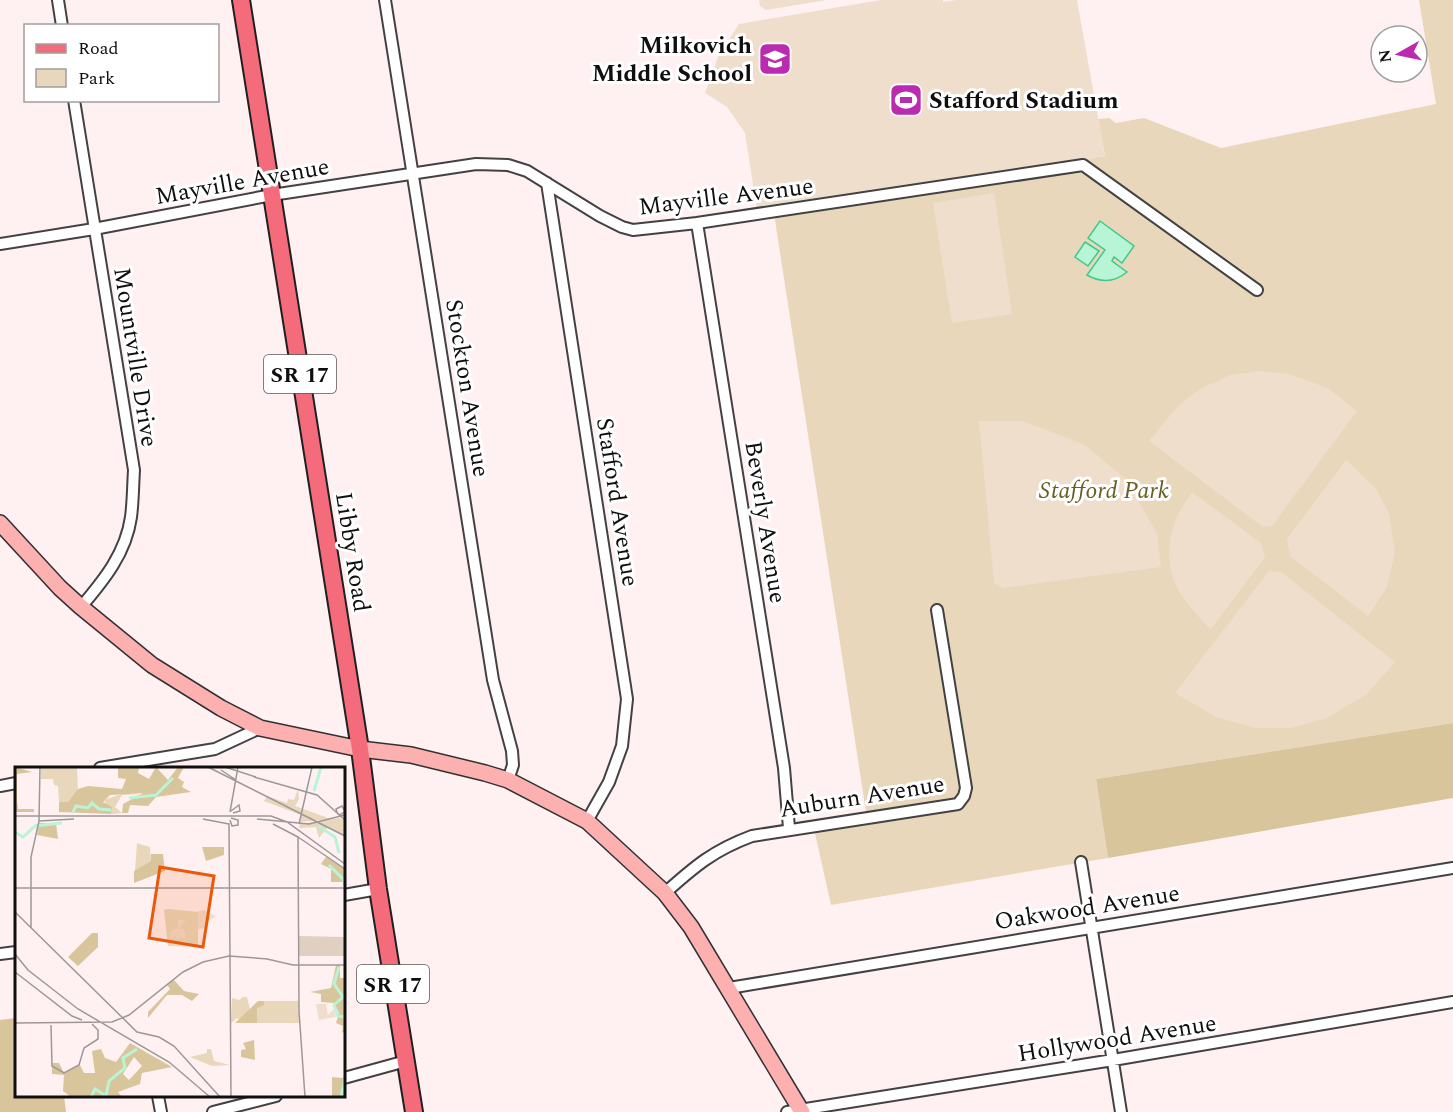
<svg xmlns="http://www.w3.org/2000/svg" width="1453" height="1112" font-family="Spectral,serif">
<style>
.green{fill:#e8d7bb}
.forest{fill:#d9c59b}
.pitch{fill:#f0decd}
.water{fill:#b8f4d6;stroke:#41c989;stroke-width:1.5}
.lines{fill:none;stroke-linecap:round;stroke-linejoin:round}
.street-casing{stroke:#424242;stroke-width:14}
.secondary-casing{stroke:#313131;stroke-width:18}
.primary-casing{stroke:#202020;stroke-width:20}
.street{stroke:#fff;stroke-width:10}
.secondary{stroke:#fcb0af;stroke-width:15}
.primary{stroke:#f46c7c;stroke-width:16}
.labels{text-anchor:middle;stroke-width:6;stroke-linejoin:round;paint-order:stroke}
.shield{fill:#fff;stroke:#575757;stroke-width:1.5}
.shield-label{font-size:22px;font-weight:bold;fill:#0f0f0f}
.poi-label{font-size:24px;font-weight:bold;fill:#0f0f0f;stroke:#fff;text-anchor:end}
.street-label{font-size:24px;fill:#0f0f0f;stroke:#fff}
.park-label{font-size:24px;font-style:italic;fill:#656021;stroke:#fff}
.inset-river{fill:none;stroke:#b8f4d6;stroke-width:3}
.inset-road{fill:none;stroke:#9f9797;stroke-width:1.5}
.view{fill:#e8590c;fill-opacity:0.15;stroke:#e8590c;stroke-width:3}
.inset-edge{fill:none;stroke:#0f0f0f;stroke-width:3}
</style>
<rect width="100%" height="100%" fill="#fff1f2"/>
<!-- green -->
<path class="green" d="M1419,0H1453V723L1096,779L1108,858L831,905L812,820L866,812L773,207L1105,156L1098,119L1109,118L1116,123L1144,118L1221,148L1436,104Z"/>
<!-- forest -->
<path class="forest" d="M1453,723V798L1108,858L1096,779Z
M16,1018V1096H64L66,1112H0V1020Z"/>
<!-- pitch -->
<path class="pitch" d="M759,0H827L766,10L760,6Z
M881,0H943V2L956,0H1077L1105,156L757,210L745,133L727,107L705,93L718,57L739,24Z
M994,193L1012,314L952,323L933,203Z
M1260,371L1289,374L1328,388L1357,411L1272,526L1263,527L1149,441L1178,406L1200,389L1230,375Z
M1023,421L1085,445L1127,480L1157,534L1161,567L1003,588L994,583L979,421Z
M1346,460L1377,490L1389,514L1395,552L1387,587L1368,616L1290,556L1287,539Z
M1192,492L1261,543L1265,557L1211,629C1177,596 1159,570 1175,521C1179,511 1186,501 1192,492Z
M1269,571L1281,572L1395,662L1367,694L1327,718L1291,728H1256L1218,718L1175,693Z"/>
<!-- water -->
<path class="water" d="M1100,221L1134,246L1122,263L1114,257L1112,261L1127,272C1115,282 1101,283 1087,275L1105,250L1088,238Z
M1085,242L1099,251L1088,266L1075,257Z"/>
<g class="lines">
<!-- street casing -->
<g class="street-casing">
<path id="street" d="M58,0L62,26
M385,0L493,680L512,751L513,765L508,780
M74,100L134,470C133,486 133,502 131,517C126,553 104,580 81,607
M547,183L627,699L622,746L609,782L587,821
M697,223L784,768L789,828
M0,244L94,229L272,195L476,164L508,165L527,171L600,216L622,227L633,230L697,223L1083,165L1257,290
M100,768L215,749L260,728
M0,786L16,783
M1081,862L1121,1112
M665,893C695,866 714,850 752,836L958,804L964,796L966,788L937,610
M344,895L378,889
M0,954L16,952
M729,988L1453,868
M344,1078L406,1061
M158,1096L161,1112
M213,1112L276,1096
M787,1112L1113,1060L1453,1002"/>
</g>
<!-- secondary casing -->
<g class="secondary-casing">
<path id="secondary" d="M0,523L60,588L81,607L152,665L221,708L260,728L360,749L411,755L485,773L508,780L587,821L665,893L691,927L802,1112"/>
</g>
<!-- primary casing -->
<g class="primary-casing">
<path id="primary" d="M241,0L360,749L378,889L414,1112"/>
</g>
<!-- street -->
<use href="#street" class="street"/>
<!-- secondary -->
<use href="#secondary" class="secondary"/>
<!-- primary -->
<use href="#primary" class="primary"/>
</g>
<!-- icons -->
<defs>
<g id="school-square" transform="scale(1.725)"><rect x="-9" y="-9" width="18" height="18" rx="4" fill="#bb2baf" stroke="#fff"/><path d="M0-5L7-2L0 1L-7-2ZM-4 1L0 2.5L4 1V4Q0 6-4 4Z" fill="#fff"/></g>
<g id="stadium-square" transform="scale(1.725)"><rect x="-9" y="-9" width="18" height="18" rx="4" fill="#bb2baf" stroke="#fff"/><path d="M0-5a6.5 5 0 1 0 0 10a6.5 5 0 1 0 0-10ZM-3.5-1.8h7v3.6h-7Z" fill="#fff"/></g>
</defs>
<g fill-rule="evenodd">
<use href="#school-square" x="775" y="59"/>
<use href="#stadium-square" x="906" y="100"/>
</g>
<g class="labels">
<!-- shield labels -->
<g class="shield">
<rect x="264" y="355" width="72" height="38" rx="4.5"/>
<rect x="357" y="965" width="72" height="38" rx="4.5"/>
</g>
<g class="shield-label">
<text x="300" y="382">SR 17</text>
<text x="393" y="992">SR 17</text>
</g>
<!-- poi labels -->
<g class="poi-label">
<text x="752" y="53">Milkovich<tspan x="752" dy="28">Middle School</tspan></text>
<text x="929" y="108" text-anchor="start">Stafford Stadium</text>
</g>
<!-- street labels -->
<g class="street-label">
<text transform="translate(242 181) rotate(-10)" y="8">Mayville Avenue</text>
<text transform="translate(726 196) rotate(-7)" y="8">Mayville Avenue</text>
<text transform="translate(136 357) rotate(81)" y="8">Mountville Drive</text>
<text transform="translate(468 388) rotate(81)" y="8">Stockton Avenue</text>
<text transform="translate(618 502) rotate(81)" y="8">Stafford Avenue</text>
<text transform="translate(766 522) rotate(81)" y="8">Beverly Avenue</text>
<text transform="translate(353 552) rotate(81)" y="8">Libby Road</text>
<text transform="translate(862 796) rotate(-9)" y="8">Auburn Avenue</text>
<text transform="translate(1087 907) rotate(-9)" y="8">Oakwood Avenue</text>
<text transform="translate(1117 1038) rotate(-9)" y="8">Hollywood Avenue</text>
</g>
<!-- park labels -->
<g class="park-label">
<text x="1104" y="498">Stafford Park</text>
</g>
</g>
<!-- overview -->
<g transform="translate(15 767)">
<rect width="330" height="330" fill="#fff1f2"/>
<path d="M26,0H62L63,24L53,35H44L43,19L39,18L38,12H26ZM283,22L284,32L280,39L316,52L285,55L286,48L249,34L252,29L272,36L273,32L279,33ZM109,26L129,27L107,28L100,40L107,46L96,47L89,33ZM325,51L330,54V70L313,60L304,71L301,60L284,61L285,57ZM122,76L135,80L136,94L120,104ZM153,142L183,145V178L194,180L153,179L149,143ZM228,230H232L235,242L226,253L222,251L216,256L217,231L224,233ZM249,234H283L285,256H242V241ZM192,282H196L199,294L215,298L197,299L175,290L192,286Z" fill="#e8d7bb"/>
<path d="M0,0L17,5L2,7V34L3,42H19V45H0ZM124,0L123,6L134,12L141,0L153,13L163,0H169L163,11L169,15L167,20L176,25L141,30L133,39L115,38L113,46H107L108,37L128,26L95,28L88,35L97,40L96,47L44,45V35H53L63,22L73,19L107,22L111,12L103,11V1ZM24,56H41L43,72L22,68ZM187,80H209V88L191,94ZM136,87H148L150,104L119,116V104L136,94ZM311,90L330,102V115H316V102L306,97ZM77,166H83V180L63,199L53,190ZM321,198H325V211H330V264L327,266L328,259L321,256L324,246L319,236L306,235V227L295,225L316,221ZM159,213L169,224L184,227L177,234L167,228H152L133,251V245L155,222L152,218ZM243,234H249V238L242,241V256H220ZM239,273L240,293L226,290V283L231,282L228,276ZM115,276L157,300L127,306L125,317L103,325L107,330H56L48,324L49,308L37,307V296H44L49,306L65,298L69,306H80L77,284L86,282L90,291L101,295ZM119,290L127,299L114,313L108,307ZM330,306V330H317V310L328,311Z" fill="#d9c59b" fill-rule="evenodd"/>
<path d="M284,169L330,170V189H284Z" fill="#e1d0c2"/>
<path d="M189,143L201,149L192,155V161L183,162V144ZM163,153H171L164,162H169L171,169L169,172L162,166L166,171L160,172L161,168L156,172L154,165L163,161ZM301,237H311L313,248L319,242L321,250L304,253Z" fill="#f0decd"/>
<path class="inset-river" d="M299,24L306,0M114,31L141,28L158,11M58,45L61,39L73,41L77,36L84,42L96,43M303,59L320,70L324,86M0,65L8,70L20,59L47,56M314,98L328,112L330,119M324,200L319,217L328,230L319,238L323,249L330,250M76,330L80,322L91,329L94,314L110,301L108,291L122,282M326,330L330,311"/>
<path class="inset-road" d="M193,0L330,69M210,0L241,10M206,3L221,13M239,10L302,28L330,53M216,44L224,38L225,44L218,46M215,45L223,0M324,48L326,47H327L330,44L327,39L321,42L322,45L323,47L325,49M0,49H256L272,55L330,97M188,52L214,57M242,52L294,57L330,48M215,53L217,59L223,58V53L216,51M24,54L59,52M214,56L216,330M258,57L283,70M284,57L297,0M283,69L284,244L290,330M283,70L330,102M0,121H330M0,145L122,265L144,270L159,279L205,330M16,161V90L24,54L25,0M0,187L13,203L63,242L154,295L195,330M252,192L278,198H330M0,205L57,249L67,253M0,256L97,255L114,248L168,205L188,195L214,189L253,192M36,258L37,299L49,306L64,298L69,281L83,272V263L77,257"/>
<path class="view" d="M145,100L199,109L188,180L134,171Z"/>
<rect width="330" height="330" class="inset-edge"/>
</g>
<!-- legend -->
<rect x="24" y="24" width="195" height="78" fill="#ffffff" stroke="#9f9f9f" stroke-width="1.5"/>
<rect x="36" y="44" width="30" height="9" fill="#f46c7c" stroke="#9f9f9f" stroke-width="1.5"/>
<text x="78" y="54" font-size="18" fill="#0f0f0f">Road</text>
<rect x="36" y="69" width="30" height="18" fill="#e8d7bb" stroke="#9f9f9f" stroke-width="1.5"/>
<text x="78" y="84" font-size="18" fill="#0f0f0f">Park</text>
<!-- north arrow -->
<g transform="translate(1399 54) rotate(261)"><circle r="28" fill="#ffffff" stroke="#9f9f9f" stroke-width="1.5"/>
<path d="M0-4.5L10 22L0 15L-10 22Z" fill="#bb2baf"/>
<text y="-9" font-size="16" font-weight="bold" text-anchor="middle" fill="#0f0f0f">N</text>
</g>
</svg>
